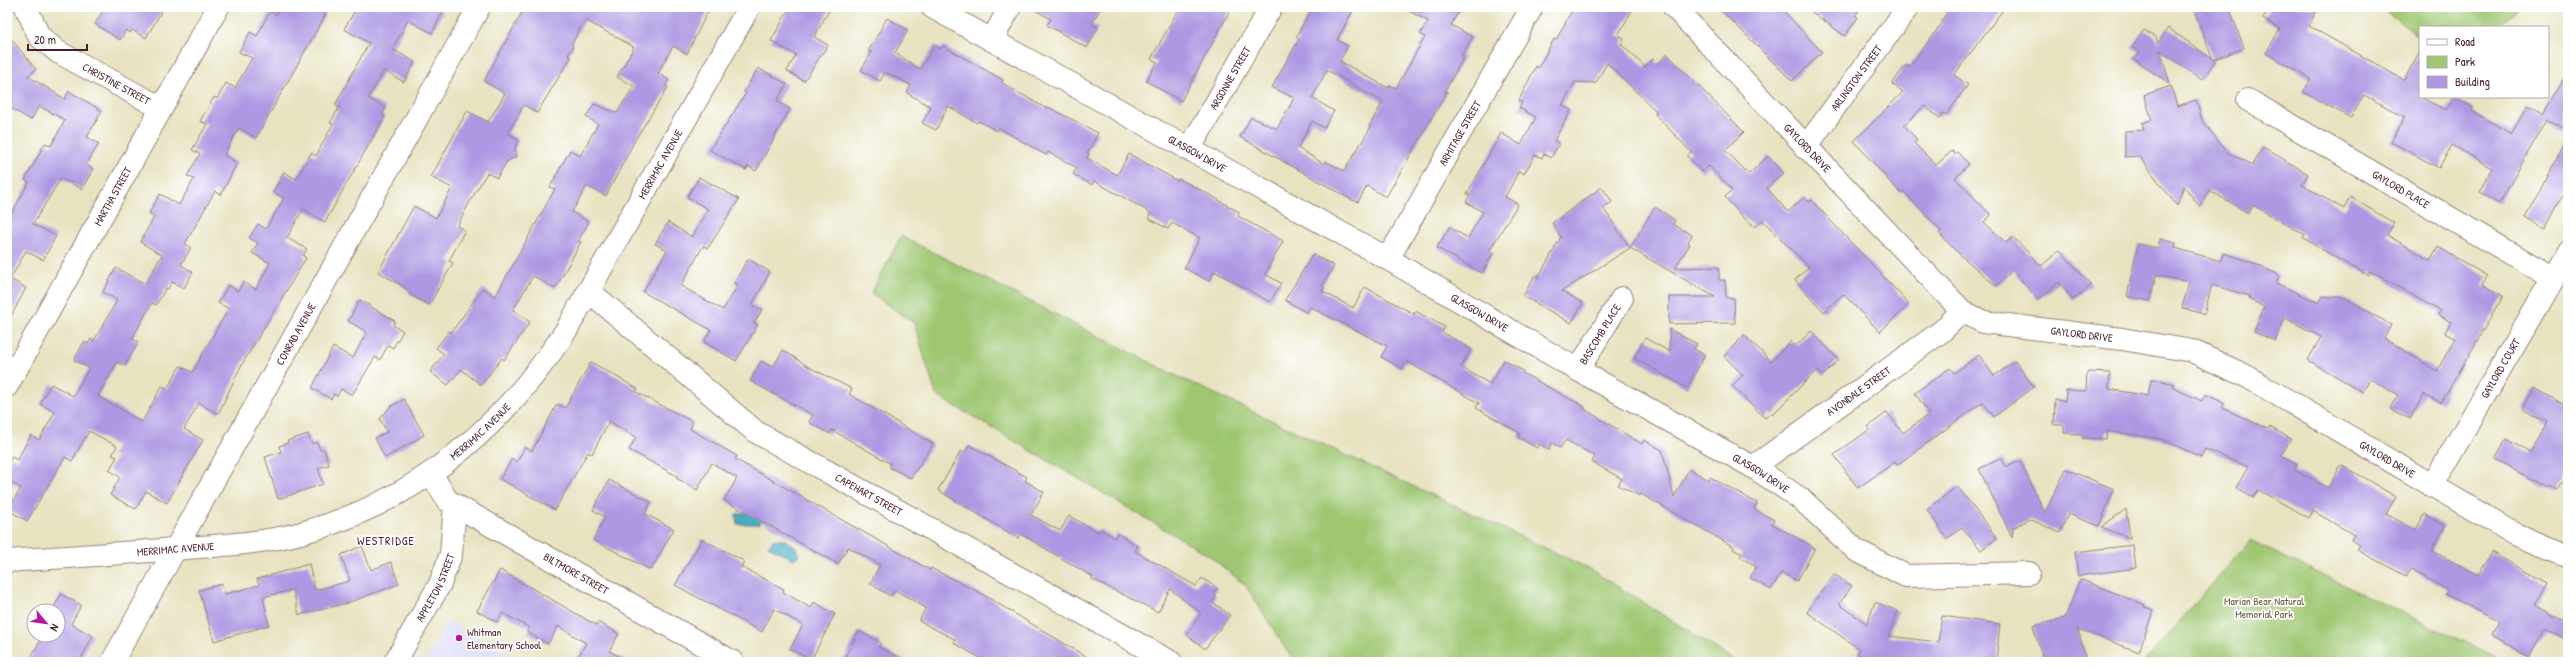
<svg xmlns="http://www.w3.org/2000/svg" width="2575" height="669" font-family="'Patrick Hand',sans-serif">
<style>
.built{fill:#d9d7f7}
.green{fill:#9fc772;stroke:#74734e}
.water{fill:#44acc3;stroke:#476677}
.building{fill:#ad99e3;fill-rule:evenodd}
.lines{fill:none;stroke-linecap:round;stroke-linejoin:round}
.minor-casing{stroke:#988076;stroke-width:24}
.tertiary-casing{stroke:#988076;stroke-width:24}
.minor{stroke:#fff;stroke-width:22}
.tertiary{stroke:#fff;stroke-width:22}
.poi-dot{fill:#b5179e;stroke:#fff;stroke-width:1.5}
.labels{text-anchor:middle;stroke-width:3.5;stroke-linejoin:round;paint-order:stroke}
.street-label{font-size:11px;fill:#4a1f2b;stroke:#fff}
.park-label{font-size:11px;fill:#685a44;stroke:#fff}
.poi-label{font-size:11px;fill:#4a1f2b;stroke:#fff;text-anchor:start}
.neighbourhood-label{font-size:12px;letter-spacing:1px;fill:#4a1f2b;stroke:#fff}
</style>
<rect width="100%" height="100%" fill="#fff"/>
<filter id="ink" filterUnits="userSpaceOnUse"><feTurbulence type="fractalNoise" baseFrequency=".025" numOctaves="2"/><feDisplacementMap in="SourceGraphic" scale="8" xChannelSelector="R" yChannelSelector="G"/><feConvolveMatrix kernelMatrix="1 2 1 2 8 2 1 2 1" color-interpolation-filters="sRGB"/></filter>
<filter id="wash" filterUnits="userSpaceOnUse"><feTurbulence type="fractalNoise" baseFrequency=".012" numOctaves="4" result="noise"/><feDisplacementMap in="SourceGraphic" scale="16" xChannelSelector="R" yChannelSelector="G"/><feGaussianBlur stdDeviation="0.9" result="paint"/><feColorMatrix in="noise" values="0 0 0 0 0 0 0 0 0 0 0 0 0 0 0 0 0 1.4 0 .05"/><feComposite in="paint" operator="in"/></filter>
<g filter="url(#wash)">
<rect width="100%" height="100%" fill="#e7e2c0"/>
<!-- built -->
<path class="built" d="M448,621L521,662H425Z"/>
<!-- green -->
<path class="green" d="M2381,7H2519L2498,27H2420V38Z
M901,236L1183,379L1588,568L1738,662H1294L1246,586L1210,556L936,395L914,323L871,293Z
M2250,541L2507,662H2144Z"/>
<!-- water -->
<path class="water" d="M750,512H766L759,524H737L736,514Z
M774,539L786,540L798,549L799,555L794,559L768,546Z"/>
<g id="blocks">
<!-- building -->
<path class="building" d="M105,7H164L146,38L132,30L130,33L126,30L120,40L95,24Z
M281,7H313L326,14L256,138L239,128L224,155L237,163L221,195L215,191L185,244L191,247L181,265L193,272L184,288L172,282L168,289L166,288L156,305L152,303L132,339L138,342L125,366L117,362L98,396L142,422L162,386L167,389L180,366L192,372L225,315L228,308L218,303L228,285L238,291L243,282L256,289L270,263L252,253L258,243L249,238L258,224L266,229L284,198L273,192L284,172L296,179L311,153L316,156L333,124L330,123L339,108L335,105L369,43L344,29L357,7H433L443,12L432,33L408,20L392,49L415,62L404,82L384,71L368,98L386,108L382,115L385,116L325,222L303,209L287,238L307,249L303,256L306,258L241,366L218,414L199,403L184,429L203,440L167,503L146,491L136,509L110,495L120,477L109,470L117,457L112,455L117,446L89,431L72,461L65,457L27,521L8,510L21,488L7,480V465L12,457L17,460L31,435L39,440L55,412L40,404L51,384L73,396L89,368L74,360L84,342L88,344L91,339L94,341L117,300L103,292L116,268L145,284L162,255L140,242L154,217L149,213L160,194L179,205L194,179L187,176L200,154L192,150L207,124L200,121L214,97L217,99L226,83L235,88L252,58L239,52L250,32L257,36L270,11L276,15Z
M525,7H710L687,54L673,46L658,73L669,80L665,86L668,87L635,140L606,196L587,186L572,212L589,222L578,241L581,242L555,289L533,276L513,310L530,322L504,360L502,358L481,385L461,369L448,385L430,372L444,354L436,348L449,331L451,333L483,288L495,297L555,189L550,187L570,150L580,156L598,124L586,117L594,104L617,113L634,86L617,77L634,47L585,20L572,43L573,47L568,55L571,57L537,113L524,105L508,133L519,140L515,148L516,157L507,161L497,178L487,173L473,196L457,226L465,230L449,261L453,263L429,305L409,294L410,292L401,285L378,272L414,206L436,218L452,188L431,177L467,111L488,122L505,94L484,81Z
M790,7H831L814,37L828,45L804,81L787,71L796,55L771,41Z
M1030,7H1101L1092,24L1098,28L1087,48L1047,25L1051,19Z
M1180,7H1232L1181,101L1146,81L1157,62L1151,59Z
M1313,7H1355L1337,40L1348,46L1340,61L1388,88L1390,85L1396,88L1425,37L1420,34L1428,21L1401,7H1461L1451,25L1473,37L1461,56L1464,57L1445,91L1447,92L1386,197L1367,186L1358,202L1352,200L1240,137L1251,117L1277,129L1294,98L1272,87L1299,39L1296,37ZM1327,70L1383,102L1369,126L1371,127L1344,171L1325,161L1324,164L1298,148L1312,121L1324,128L1334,111L1312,98Z
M1574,7H1634L1618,35L1624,38L1621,44L1645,67L1653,59L1658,64L1667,54L1744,132L1725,150L1749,174L1768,156L1784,173L1767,188L1788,212L1804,197L1809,202L1811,200L1909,304L1880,332L1843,294L1824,312L1795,280L1809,267L1762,220L1755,227L1741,215L1725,197L1732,190L1709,166L1702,172L1687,156L1691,152L1655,114L1657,112L1607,63L1596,83L1575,82L1562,105L1571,110L1554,141L1559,144L1551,158L1544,154L1542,158L1535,155L1524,174L1519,171L1505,197L1518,204L1489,251L1493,253L1482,273L1437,248L1449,227L1468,238L1483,212L1466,202L1470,195L1467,194L1501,133L1521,145L1536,117L1519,108L1522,102L1519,100L1536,66L1538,68L1554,39L1556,40Z
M1718,7H1780L1822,52L1792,81Z
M1805,7H1861L1855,16L1858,17L1845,36Z
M1951,7H2005L1954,75L1968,85L1946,115L1943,113L1940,118L1924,106L1904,125L1917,140L1914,143L1936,165L1952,151L1955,154L1957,152L1969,164L1955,178L1991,215L1984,222L2006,243L2013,237L2041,266L2060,250L2091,285L2073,300L2059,282L2038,300L2013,270L1996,286L1955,250L1939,233L1941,231L1903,191L1901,193L1891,183L1854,141L1903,92L1892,84L1906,65L1909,67L1943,22L1941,21Z
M2193,7H2229L2244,48L2213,60Z
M2270,7H2318L2309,26L2404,80L2420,51V97L2446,110L2455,97L2473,108L2472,111L2511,134L2528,106L2542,114L2568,71V130L2547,119L2499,204L2479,192L2492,168L2452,145L2439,168L2391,142L2405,117L2364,95L2351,118L2303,92L2311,79L2266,53L2280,29L2263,19Z
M887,18L908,30L895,53L920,69L935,45L941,49L943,46L1003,80L1002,83L1047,109L1048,107L1098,133L1087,153L1089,154L1087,158L1117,175L1129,154L1178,181L1179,179L1210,195L1239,212L1238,216L1283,241L1265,274L1281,283L1270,302L1214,271L1209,281L1184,268L1200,238L1172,223L1168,229L1148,218L1151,213L1094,181L1092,185L1073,174L1077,168L1048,152L1046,155L999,128L997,131L979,121L977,123L948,106L936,130L922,123L931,107L907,93L911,85L885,72L880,81L861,70L872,52H868Z
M2168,28L2215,61L2202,80L2160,50L2170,84L2134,59L2140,52L2132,47L2144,30L2156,38L2158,43Z
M7,34L36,69L28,76L65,99L69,91L102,111L87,137L99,144L86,165L93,169L82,189L61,178L33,224L56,236L43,260L26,251L10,279L26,288L7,324V222L29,182L25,180L45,143L51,146L65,120L39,106L31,120L7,106Z
M758,68L787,84L777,101L790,109L756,171L748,166L746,170L710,150L746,93L744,92Z
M2171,86L2177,106L2196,100L2202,120L2228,153L2253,165L2263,147L2308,174L2302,185L2344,209L2350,197L2394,223L2387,235L2430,260L2438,247L2487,276L2483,284L2503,296L2441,403L2424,394L2410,419L2390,408L2398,395L2370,379L2363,392L2308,360L2321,337L2285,318L2275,341L2254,332L2264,307L2249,299L2250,296L2212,285L2204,314L2182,308L2189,282L2156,275L2150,301L2127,296L2138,244L2158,248L2160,239L2176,243L2175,248L2221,261L2223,253L2246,260L2279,275L2276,283L2319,303L2323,296L2345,298L2391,325L2384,338L2437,371L2455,338L2445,332L2451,322L2438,315L2440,311L2370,271L2368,275L2340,260L2303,238L2305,235L2253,205L2248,213L2209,190L2200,207L2184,186L2177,206L2139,156L2125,157V131L2144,130L2142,123L2152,120L2144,95Z
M2568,139V185L2545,228L2525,217Z
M699,177L739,199L708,248L703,246L681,286L723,310L738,285L734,283L748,259L770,272L752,305L762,310L754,323L758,325L736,361L704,342L711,330L643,292L667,250L655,244L668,222L692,237L708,209L687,197Z
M1602,187L1612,202L1603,208L1630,248L1562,291L1583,303L1571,323L1523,296L1535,275L1538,278L1561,237L1552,223Z
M1655,207L1675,220L1673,224L1692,235L1688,242L1690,244L1675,268L1719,267V280H1725L1726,298H1734L1735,323L1669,324V297H1715L1630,248Z
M1313,254L1334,266L1322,286L1324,287L1322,291L1353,308L1365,287L1414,314L1415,311L1445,327L1442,332L1471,349L1461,367L1490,384L1504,360L1523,371L1522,373L1585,407L1584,409L1642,444L1644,440L1662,450L1674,497L1689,469L1709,480L1710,477L1757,503L1754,509L1774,520L1772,524L1815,548L1797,581L1781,573L1771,590L1750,578L1756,566L1740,557L1742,554L1733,549L1734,547L1641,494L1640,496L1618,485L1622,479L1592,462L1595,456L1566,440L1560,448L1552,443L1549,450L1539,444L1537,448L1518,437L1520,433L1476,408L1479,403L1453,388L1406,361L1402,369L1381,357L1387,346L1310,307L1307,313L1285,300Z
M360,300L395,321L393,325L403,331L393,348L388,345L380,360L375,357L352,395L341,389L337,396L334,394L331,399L312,388L333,347L353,358L367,332L348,321Z
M1669,329L1697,344L1694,349L1705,355L1687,388L1634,358L1645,338L1670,352Z
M1811,331L1839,360L1823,376L1817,370L1772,415L1770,413L1765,418L1732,386L1743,375L1724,356L1744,335L1771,361L1791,341L1796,346Z
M783,350L809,367L852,389L849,394L933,444L911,478L889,467L891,464L832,430L830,434L809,422L813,415L750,381L761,361L773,367Z
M1979,355L1994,376L2015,361L2034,387L1994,417L1983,402L1897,465L1895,462L1858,488L1834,455L1870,429L1868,427L1887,412L1903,433L1929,414L1915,393L1950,368L1954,373Z
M591,362L638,389L636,392L693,422L690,429L737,456L735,459L930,570L931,568L982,594L1095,662H987L954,643L956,640L919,621L926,608L895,590L891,596L870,584L880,565L848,547L838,564L743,511L724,500L737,478L712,463L697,490L676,478L677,476L629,450L636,437L609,421L592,454L588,452L555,510L500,479L512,459L517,462L525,447L532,451L557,404L565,408Z
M2087,372L2110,373L2109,389L2148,396L2151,380H2159L2174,384L2173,388L2202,401L2205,394L2224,403L2222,408L2268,429L2270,427L2291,439L2281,456L2297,465L2294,470L2328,488L2341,465L2356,473L2396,497L2386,514L2416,530L2424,514L2445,526L2432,550L2434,552L2479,575L2491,552L2548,584L2536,604L2568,622V640L2545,628L2529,657L2492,635L2499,622L2446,594L2448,590L2410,569L2406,576L2357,550L2360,545L2351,540L2354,535L2313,511L2309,518L2258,490L2253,498L2236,488L2248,467L2205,449L2201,457L2161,439L2107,431L2106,439L2082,438V434L2064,433V425H2054L2055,400L2065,401L2066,390L2086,391Z
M2535,388L2568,407V473L2558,491L2548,486L2546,488L2495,459L2506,439L2530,453L2548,423L2523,409Z
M404,399L424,435L385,458L375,438L387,432L380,419L390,407Z
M308,434L312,444L317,442L320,450L324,449L329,465L318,468L323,484L278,499L265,457L281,452L279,446L288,443L287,441Z
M969,445L1027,477L1025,481L1044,492L1031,515L1060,531L1069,516L1098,532L1100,529L1115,538L1117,533L1138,546L1135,551L1196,586L1202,578L1217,588L1214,593L1216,596L1212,602L1230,615L1205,649L1187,635L1201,613L1170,589L1158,612L1092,579L1093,577L1021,534L1018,538L938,490L961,451L964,453Z
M2002,458L2006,467L2020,461L2045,513L2066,469L2114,489L2099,526L2068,514L2060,533L2030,519L2013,528L2012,537L1979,469Z
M609,480L651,502L645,514L674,529L651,570L593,540L605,517L593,510Z
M1957,486L1997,538L1981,550L1962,527L1947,539L1927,510Z
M2126,509L2130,538L2101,527Z
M702,539L744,561L741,567L784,589L783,592L811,608L814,602L835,614L811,660L790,649L803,625L774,609L762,632L675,585Z
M2133,545L2136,568L2078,576L2075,552Z
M362,546L371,570L391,562L399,584L347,603L299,615L293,590L263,597L269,625L214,641L199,590L222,584L225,594L259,585L257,579L309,564L315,590L350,581L341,555Z
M500,570L596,625L598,622L619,634L609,651L630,662H575L586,643L558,626L548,644L527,632L530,628L502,613L497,622L477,611Z
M1834,574L1852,586L1839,604L1867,624L1875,602L1898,611L1888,636L1938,642L1942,616L2000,624L1996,662H1878L1857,654L1859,649L1807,612Z
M2080,579L2145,605L2144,607L2153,611L2139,652L2078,629L2087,662H2044L2033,626L2065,618Z
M61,594L81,605L71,624L93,636L79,662H28L43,636L42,635H58V611H52Z
M859,631L881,643L879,647L907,662H842Z"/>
</g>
</g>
<g filter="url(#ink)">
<use href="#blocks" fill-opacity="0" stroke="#988076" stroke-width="1"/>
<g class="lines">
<!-- minor casing -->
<g class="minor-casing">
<g id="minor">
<path id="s1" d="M26,7L39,36L58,52L161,108"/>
<path id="s2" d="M932,7L1388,259L1578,370L1753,467L1801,499L1856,550L1906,576L2029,573"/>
<path id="s3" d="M1674,7L1962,311L1983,322L2122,339L2192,351L2246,376L2515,534L2568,557"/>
<path d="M992,40L1010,7"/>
<path id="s4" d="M2248,100L2553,278"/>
<path id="s5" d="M1805,148L1908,7"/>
<path id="s6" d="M1189,150L1271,7"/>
<path id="s7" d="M1388,259L1532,7"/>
<path id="s8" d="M590,292L756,432L1171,662"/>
<path id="s9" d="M1578,370L1622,298"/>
<path id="s10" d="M7,386L218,7"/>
<path id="s11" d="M1753,467L1942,331L1962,311"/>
<path id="s12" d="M2432,486L2568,252"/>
<path id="s13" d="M455,505L733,662"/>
<path id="s14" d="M112,662L479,7"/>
</g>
</g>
<!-- tertiary casing -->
<g class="tertiary-casing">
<g id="tertiary">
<path id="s15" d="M7,561C67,557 127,553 186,548C224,545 264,543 301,533C416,502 503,427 567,329L749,7"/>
<path id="s16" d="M395,662L440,584L451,554L455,505L447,500L431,473"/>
</g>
</g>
<!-- minor -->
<use href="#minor" class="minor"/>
<!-- tertiary -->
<use href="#tertiary" class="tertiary"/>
</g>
</g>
<!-- markers -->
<circle class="poi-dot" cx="459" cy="638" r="4"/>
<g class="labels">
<!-- street labels -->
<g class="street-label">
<text dy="4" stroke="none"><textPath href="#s6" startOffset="83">ARGONNE STREET</textPath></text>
<text dy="4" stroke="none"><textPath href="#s5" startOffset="87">ARLINGTON STREET</textPath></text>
<text dy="4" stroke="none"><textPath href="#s1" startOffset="123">CHRISTINE STREET</textPath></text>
<text dy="4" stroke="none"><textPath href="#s7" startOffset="145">ARMITAGE STREET</textPath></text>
<text dy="4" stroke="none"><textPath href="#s3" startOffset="194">GAYLORD DRIVE</textPath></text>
<text dy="4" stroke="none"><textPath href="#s2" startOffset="303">GLASGOW DRIVE</textPath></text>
<text dy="4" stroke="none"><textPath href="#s15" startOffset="828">MERRIMAC AVENUE</textPath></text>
<text dy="4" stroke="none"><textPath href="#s4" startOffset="177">GAYLORD PLACE</textPath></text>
<text dy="4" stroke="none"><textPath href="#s10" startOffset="217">MARTHA STREET</textPath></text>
<text dy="4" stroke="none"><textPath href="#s2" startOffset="627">GLASGOW DRIVE</textPath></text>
<text dy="4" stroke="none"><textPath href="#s9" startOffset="42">BASCOMB PLACE</textPath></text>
<text dy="4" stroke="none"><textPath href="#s3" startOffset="542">GAYLORD DRIVE</textPath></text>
<text dy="4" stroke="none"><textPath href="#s14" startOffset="376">CONRAD AVENUE</textPath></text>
<text dy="4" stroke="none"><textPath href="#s12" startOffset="136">GAYLORD COURT</textPath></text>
<text dy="4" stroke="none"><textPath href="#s11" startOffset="130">AVONDALE STREET</textPath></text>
<text dy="4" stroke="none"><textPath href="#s15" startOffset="504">MERRIMAC AVENUE</textPath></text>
<text dy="4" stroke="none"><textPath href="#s3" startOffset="877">GAYLORD DRIVE</textPath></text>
<text dy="4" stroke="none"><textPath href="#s2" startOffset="951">GLASGOW DRIVE</textPath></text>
<text dy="4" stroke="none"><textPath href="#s8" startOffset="346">CAPEHART STREET</textPath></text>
<text dy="4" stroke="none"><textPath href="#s15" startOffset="169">MERRIMAC AVENUE</textPath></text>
<text dy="4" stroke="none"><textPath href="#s13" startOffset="139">BILTMORE STREET</textPath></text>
<text dy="4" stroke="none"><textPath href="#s16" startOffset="85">APPLETON STREET</textPath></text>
</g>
<!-- park labels -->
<g class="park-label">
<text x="2264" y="605">Marian Bear Natural<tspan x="2264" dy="13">Memorial Park</tspan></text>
</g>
<!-- poi labels -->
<g class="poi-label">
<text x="467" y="636">Whitman<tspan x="467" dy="13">Elementary School</tspan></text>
</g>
<!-- neighbourhood labels -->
<g class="neighbourhood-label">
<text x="386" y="545">WESTRIDGE</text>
</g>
</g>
<!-- margin -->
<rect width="2575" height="669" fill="none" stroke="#fff" stroke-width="24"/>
<!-- legend -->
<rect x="2419" y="26" width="130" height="72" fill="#ffffff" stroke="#b7a5aa"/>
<rect x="2427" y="39" width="20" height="6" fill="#ffffff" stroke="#b7a5aa"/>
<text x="2455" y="46" font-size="12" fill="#4a1f2b">Road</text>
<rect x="2427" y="56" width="20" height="12" fill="#9fc772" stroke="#b7a5aa"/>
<text x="2455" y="66" font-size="12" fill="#4a1f2b">Park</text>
<rect x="2427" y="76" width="20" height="12" fill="#ad99e3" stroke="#b7a5aa"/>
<text x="2455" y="86" font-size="12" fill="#4a1f2b">Building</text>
<!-- north arrow -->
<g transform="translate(46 623) rotate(119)"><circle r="19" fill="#ffffff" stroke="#b7a5aa"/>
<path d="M0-3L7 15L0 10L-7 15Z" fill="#b5179e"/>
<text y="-6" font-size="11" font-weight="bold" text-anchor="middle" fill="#4a1f2b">N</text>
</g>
<!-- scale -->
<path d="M28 44v6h59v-6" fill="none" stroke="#4a1f2b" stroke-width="2"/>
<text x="34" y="44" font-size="12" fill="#4a1f2b" stroke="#ffffff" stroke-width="3" paint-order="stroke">20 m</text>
</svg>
